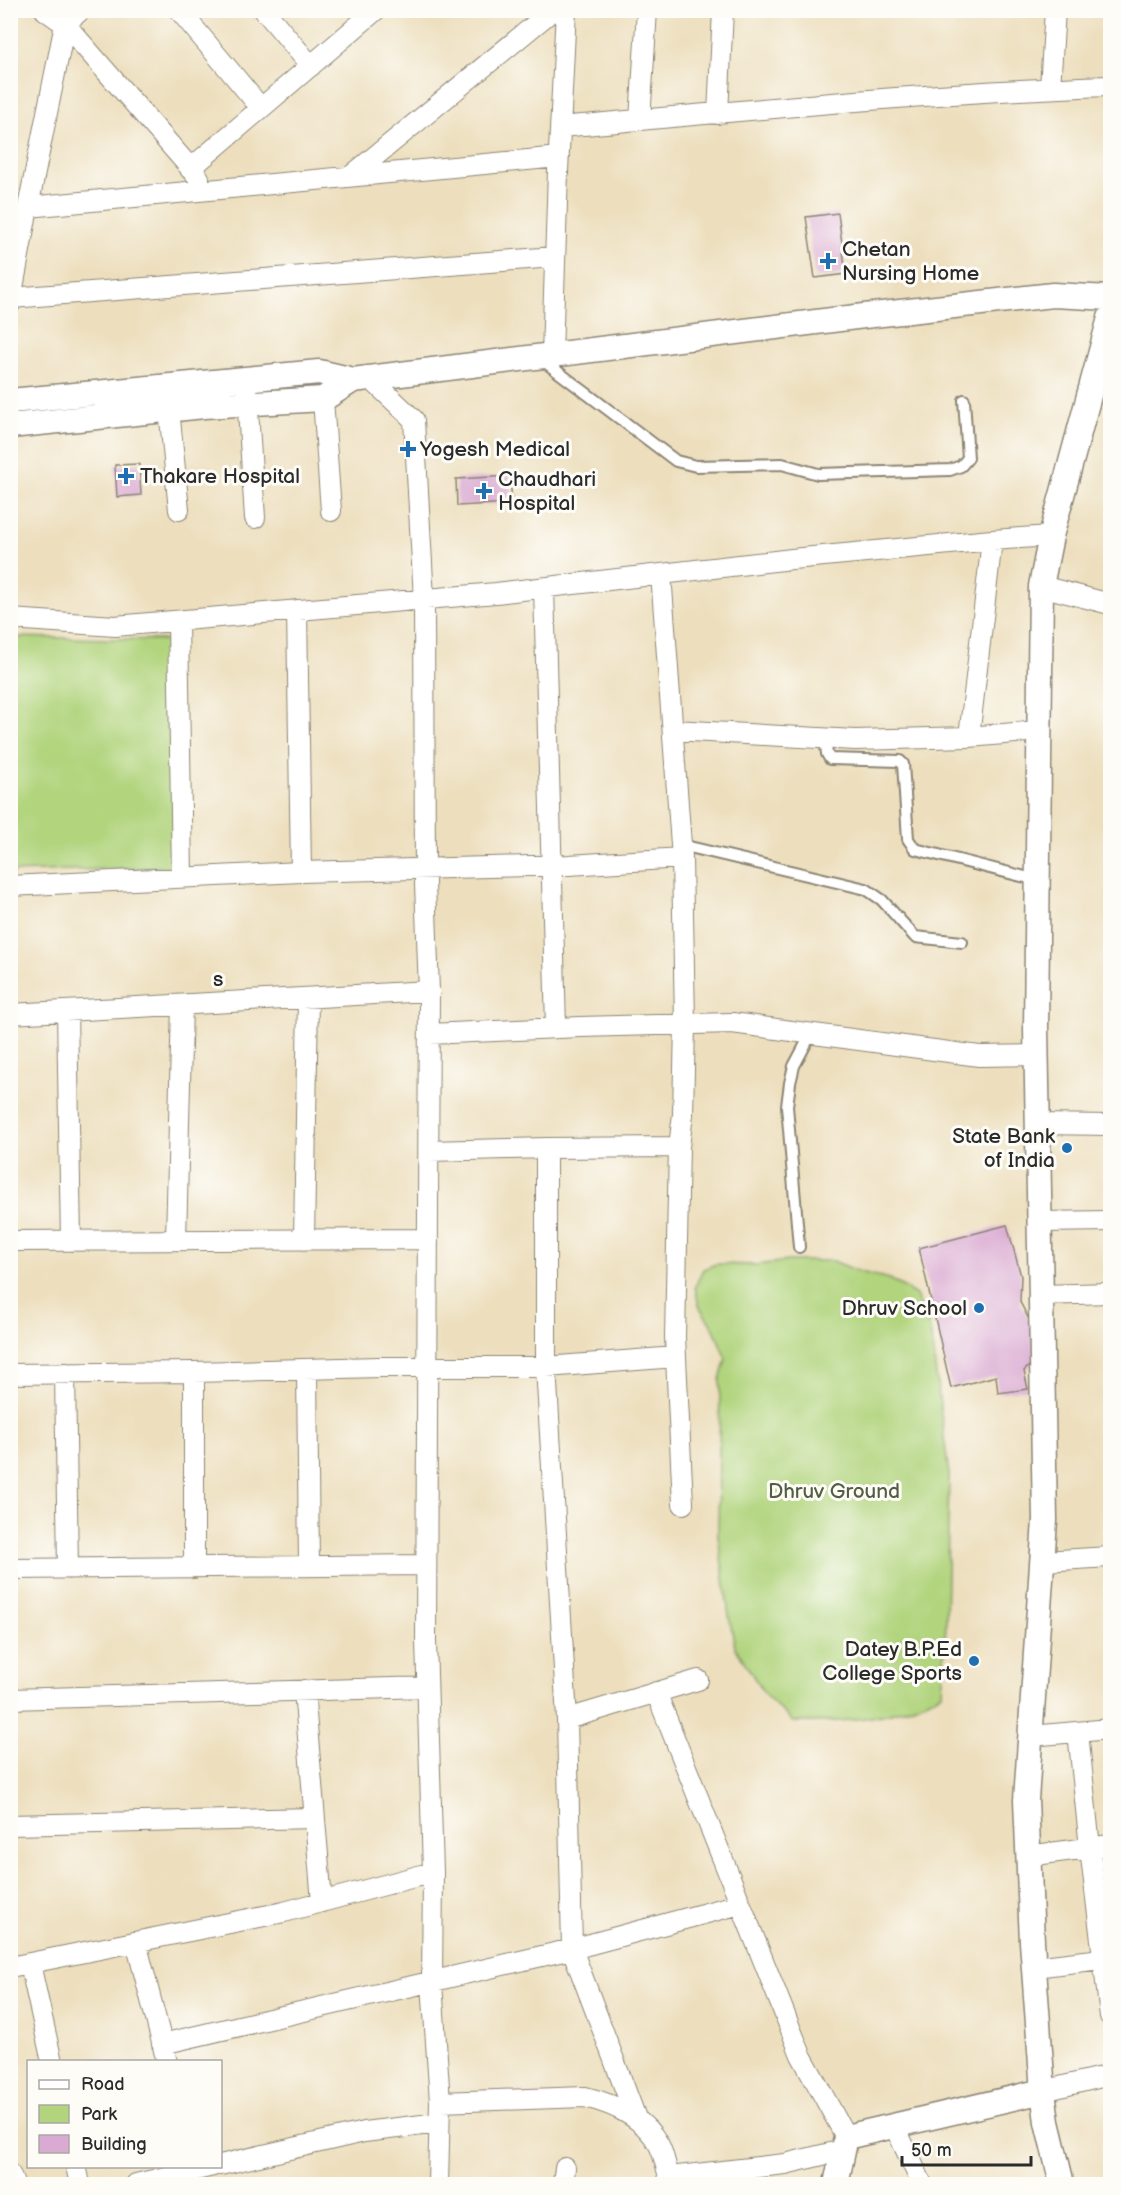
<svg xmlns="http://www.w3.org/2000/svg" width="1121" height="2195" font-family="'Balsamiq Sans',sans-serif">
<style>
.green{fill:#b1d47d;stroke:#6e8054;stroke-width:1.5}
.building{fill:#daaad3}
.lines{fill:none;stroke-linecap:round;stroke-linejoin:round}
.service-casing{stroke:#8c8574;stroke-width:14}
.minor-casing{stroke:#8c8574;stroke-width:22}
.tertiary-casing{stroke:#8c8574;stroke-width:27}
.service{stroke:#fff;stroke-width:10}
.minor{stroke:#fff;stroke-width:20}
.tertiary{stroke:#fff;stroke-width:24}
.poi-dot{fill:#1f6fb2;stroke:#fdfcf7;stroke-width:2}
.labels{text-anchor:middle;stroke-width:6;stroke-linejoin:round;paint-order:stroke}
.poi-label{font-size:21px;fill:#2b2b2b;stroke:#fdfcf7;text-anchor:start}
.street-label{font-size:21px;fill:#2b2b2b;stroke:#fdfcf7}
.park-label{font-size:21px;fill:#535e44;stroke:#fdfcf7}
</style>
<rect width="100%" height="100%" fill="#fdfcf7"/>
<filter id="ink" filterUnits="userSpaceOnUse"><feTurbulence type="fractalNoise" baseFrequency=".0167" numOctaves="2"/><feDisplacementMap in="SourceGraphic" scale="12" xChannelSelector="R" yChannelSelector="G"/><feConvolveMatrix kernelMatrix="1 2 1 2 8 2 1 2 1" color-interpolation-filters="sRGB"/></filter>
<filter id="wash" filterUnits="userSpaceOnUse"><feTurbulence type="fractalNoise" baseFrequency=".008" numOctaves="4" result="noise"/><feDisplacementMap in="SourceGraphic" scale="24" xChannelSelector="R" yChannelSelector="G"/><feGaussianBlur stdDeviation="1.35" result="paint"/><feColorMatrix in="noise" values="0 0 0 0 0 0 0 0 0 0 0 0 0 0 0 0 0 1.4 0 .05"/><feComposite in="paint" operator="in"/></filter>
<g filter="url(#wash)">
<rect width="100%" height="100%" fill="#eddfbe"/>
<!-- green -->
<path class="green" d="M10,637L170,640L176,867L11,872Z
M789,1261H833L860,1272L890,1279L916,1295L930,1329L949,1475L946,1623L942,1693C897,1718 844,1723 793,1722L765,1695L735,1647L729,1616L718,1535L720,1379L726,1359L714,1329L699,1306L695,1287L703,1269L716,1264L756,1265Z"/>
<g id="blocks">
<!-- building -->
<path class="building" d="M838,213L846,274L815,278L806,217Z
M139,464L141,495L117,497L115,465Z
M510,476L512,503L457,506L456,479Z
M1007,1225L1021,1276L1020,1302L1035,1331L1038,1364L1029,1366L1024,1371L1028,1389L998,1393L996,1376L951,1388L919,1248Z"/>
</g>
</g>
<g filter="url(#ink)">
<use href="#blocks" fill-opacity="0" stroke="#8c8574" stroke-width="1.5"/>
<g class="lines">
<!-- service casing -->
<g class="service-casing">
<path id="service" d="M541,359L676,461L696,466L782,464L818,474L950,470L961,466L968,458L964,400
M825,738L827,754L830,759L900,761L903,764L908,839L915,849L1037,880
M681,845L866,889L882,900L915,937L962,942
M799,1247L787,1106L790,1083L794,1066L811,1034"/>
</g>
<!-- minor casing -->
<g class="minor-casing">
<path id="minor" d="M45,10L65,24L199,178
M179,10L261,108
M264,10L311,66
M1050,88L1055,10
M718,114L723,10
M640,120L647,10
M560,127C743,111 927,92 1110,86
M190,169L376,10
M351,176L553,10
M28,207L65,24L81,10
M11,298L555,257
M10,304L28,207L559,157
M552,355L558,171L566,10
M369,377L414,420L424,599L425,884L429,991L426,1641L433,1872L432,1983L440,2102L438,2184
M246,379L255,518
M323,399L331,511
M169,409L179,510
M1041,586L1110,604
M544,588L556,1028
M297,610L301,872
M10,619L115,626L496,593L792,559L992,540L1051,536
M178,621L182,877
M673,730L855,740L969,737L1038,731
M969,737L992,540
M682,858L685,1024L683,1114L679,1147L675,1337L683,1504
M10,886L301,872L569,865L682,858L661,574
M67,1011L71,1241
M10,1014L429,991
M429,1034L580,1027L732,1023L979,1056L1037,1055
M1038,1124L1110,1125
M546,1148V1367L567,1719L572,1949L636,2118
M429,1151L546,1148L679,1147
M1040,1222L1110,1221
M176,1240L182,1005
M304,1240L308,998
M10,1241L428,1239
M1041,1295L1110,1293
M307,1369L309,1566
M65,1373L68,1569
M10,1374L194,1372L379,1367H546L676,1357
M1043,1561L1110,1557
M194,1568V1372
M10,1569L426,1565
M304,1690L322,1902
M656,1692L801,2055L846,2137
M10,1699L426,1687
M567,1719L698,1680
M1078,1732L1090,1848L1110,2016
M1031,1736L1110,1729
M10,1825L314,1818
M1028,1856L1110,1845
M136,1942L167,2062
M30,1964L52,2062
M10,1967L284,1912L433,1872
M1034,1967L1110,1958
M162,2044L572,1949L740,1904
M1043,2091L1110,2075
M440,2102L585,2097C614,2104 644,2117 659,2145C664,2155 666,2167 669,2177
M894,2125L922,2184
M220,2165L364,2132L439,2123
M76,2166L80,2184
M10,2174L14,2184
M136,2184L213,2166
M563,2184L565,2168
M668,2184L669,2177L785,2164L843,2150"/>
</g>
<!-- tertiary casing -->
<g class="tertiary-casing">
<path id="tertiary" d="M10,401L319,372L353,380L864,316L1053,295L1110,298
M10,426L204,406L323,399L353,380
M836,2184L846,2137L1043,2091
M1062,2184L1047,2122L1043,2091L1032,1942L1026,1800L1045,1520L1036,1028L1041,586L1051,536L1110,318"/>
</g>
<!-- service -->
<use href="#service" class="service"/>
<!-- minor -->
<use href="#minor" class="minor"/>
<!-- tertiary -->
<use href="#tertiary" class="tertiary"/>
</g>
</g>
<!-- markers -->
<g class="poi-dot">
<path d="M825 252h6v6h6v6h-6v6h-6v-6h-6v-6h6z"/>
<path d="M405 440h6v6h6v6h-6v6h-6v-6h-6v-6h6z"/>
<path d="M123 467h6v6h6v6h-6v6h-6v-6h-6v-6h6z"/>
<path d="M481 482h6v6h6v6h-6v6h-6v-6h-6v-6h6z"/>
<circle cx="1067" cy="1148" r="6"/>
<circle cx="979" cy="1308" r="6"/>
<circle cx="974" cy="1661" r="6"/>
</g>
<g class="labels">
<!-- poi labels -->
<g class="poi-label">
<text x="842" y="256">Chetan<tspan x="842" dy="24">Nursing Home</tspan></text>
<text x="420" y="456">Yogesh Medical</text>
<text x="140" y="483">Thakare Hospital</text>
<text x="498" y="486">Chaudhari<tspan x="498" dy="24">Hospital</tspan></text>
<text x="1055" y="1143" text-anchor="end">State Bank<tspan x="1055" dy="24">of India</tspan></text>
<text x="967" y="1315" text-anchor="end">Dhruv School</text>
<text x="962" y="1656" text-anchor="end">Datey B.P.Ed<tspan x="962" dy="24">College Sports</tspan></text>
</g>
<!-- street labels -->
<g class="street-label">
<text transform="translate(218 979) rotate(-3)" y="7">s</text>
</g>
<!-- park labels -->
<g class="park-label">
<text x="834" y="1498">Dhruv Ground</text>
</g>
</g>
<!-- margin -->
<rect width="1121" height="2195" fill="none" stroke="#fdfcf7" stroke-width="36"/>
<!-- legend -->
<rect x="27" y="2060" width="195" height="108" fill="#fdfcf7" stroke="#a9a8a5" stroke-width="1.5"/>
<rect x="39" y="2080" width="30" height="9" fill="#ffffff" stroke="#a9a8a5" stroke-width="1.5"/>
<text x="81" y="2090" font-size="18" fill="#2b2b2b">Road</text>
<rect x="39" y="2105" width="30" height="18" fill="#b1d47d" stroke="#a9a8a5" stroke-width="1.5"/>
<text x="81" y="2120" font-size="18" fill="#2b2b2b">Park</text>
<rect x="39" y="2135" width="30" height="18" fill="#daaad3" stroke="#a9a8a5" stroke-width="1.5"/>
<text x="81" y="2150" font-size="18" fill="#2b2b2b">Building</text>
<!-- scale -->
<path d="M902 2156v9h129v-9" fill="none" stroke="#2b2b2b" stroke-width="3"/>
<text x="911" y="2156" font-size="18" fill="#2b2b2b" stroke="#fdfcf7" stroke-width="4.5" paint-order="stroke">50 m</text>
</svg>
